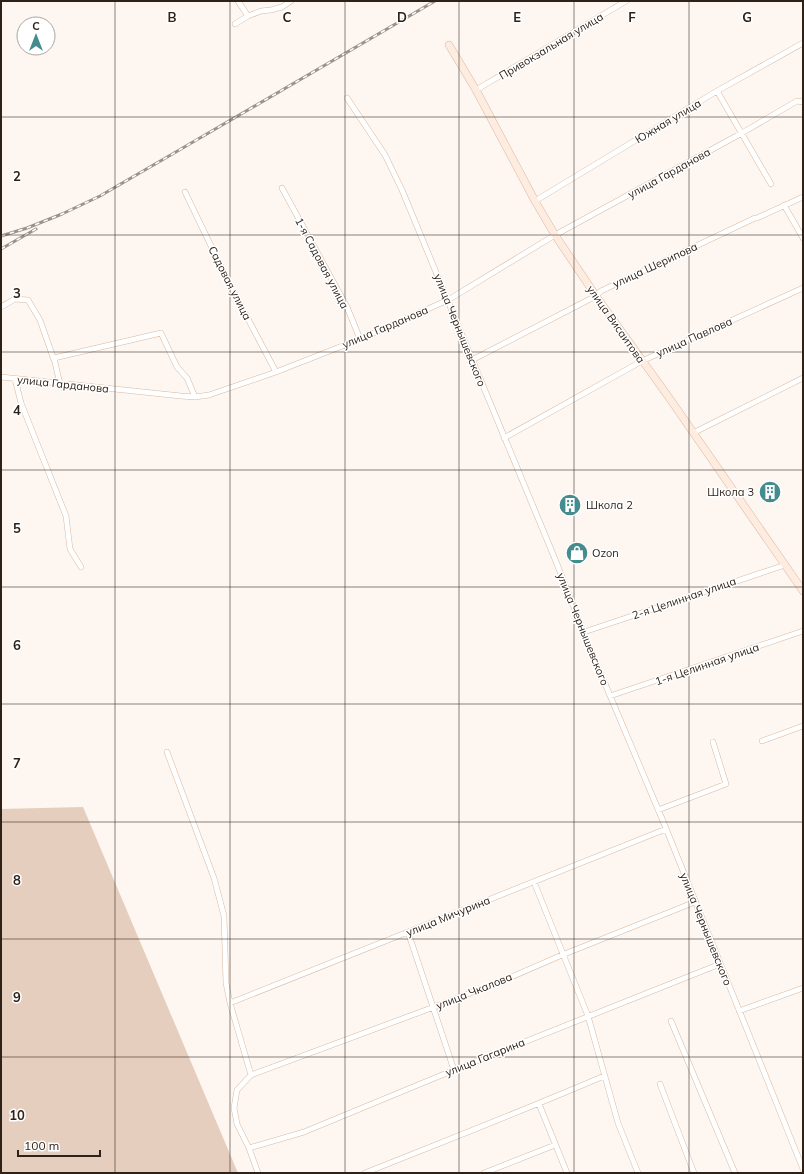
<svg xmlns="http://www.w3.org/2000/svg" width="804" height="1174" font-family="Mulish,sans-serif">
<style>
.green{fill:#e5cebd}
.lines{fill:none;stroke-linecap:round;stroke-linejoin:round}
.street-casing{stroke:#d9b9a1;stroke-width:6}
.secondary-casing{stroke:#d9b9a1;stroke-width:8}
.street{stroke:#fff;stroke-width:5}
.secondary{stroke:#fdecdf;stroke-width:7}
.rail-casing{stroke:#9b928b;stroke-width:3}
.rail{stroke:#fff;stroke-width:1.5;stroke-dasharray:4.5;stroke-linecap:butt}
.grid{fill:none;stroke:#2d2118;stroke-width:1;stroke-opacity:0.55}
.labels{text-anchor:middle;stroke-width:3;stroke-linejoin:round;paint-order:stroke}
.street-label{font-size:11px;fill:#2d2118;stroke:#fff}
.poi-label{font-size:11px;fill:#2d2118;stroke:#fff;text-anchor:start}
.grid-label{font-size:13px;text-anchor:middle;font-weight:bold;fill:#2d2118;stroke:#fff;stroke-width:3;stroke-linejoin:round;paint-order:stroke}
</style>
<rect width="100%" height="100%" fill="#fdf6f1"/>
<!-- green -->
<path class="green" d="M83,807L238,1173H1V809Z"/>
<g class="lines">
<!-- street casing -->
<g class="street-casing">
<path id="street" d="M238,1L248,16
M235,24L248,16L261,11L271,10L282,7L291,1
M476,90L626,1
M717,91L771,184
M347,98L385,155L402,190L479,376L555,559L592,653L663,821L803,1169
M282,188L347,307L360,339
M185,192L227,279L276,372
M535,201L717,91L803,43
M784,205L803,238
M757,218L803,197
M1,307L15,299L28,300L40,320L54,360
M472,360L596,296L601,291L755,218
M1,377L181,396L195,397L209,395L276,372L360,339L448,300L555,235L742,133L797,101L803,102
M15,379L21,403L66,516L70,549L81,567
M60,384L54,358L161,333L177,367L187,378L195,397
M693,433L803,378
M504,438L642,361L803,288
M584,632L785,565
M610,696L803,631
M762,741L803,726
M167,752L214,878L224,916L226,983L230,1003L251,1075L237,1090L234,1108L237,1124L249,1148L258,1173
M658,810L726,784L713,742
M534,882L588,1016L618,1123L638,1173
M408,932L454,1070
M230,1003L666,829
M739,1011L803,988
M671,1021L735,1173
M251,1075L434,1007L502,981L562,955L695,902
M660,1084L694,1173
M539,1104L567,1173
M249,1148L304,1132L454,1070L720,964
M365,1173C445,1141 525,1110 604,1076
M484,1173L555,1145"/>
</g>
<!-- secondary casing -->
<g class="secondary-casing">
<path id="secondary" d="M449,45L476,90L535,201L555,235L596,296L670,399L803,591"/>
</g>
<!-- street -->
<use href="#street" class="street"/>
<!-- secondary -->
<use href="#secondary" class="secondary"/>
<!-- rail casing -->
<g class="rail-casing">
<path id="rail" d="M1,236L27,228L62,214L100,196L181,149L435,1
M1,249L36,229"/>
</g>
<!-- rail -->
<use href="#rail" class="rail"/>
</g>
<!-- grid -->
<path class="grid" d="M115,1V1173M230,1V1173M345,1V1173M459,1V1173M574,1V1173M689,1V1173M1,117H803M1,235H803M1,352H803M1,470H803M1,587H803M1,704H803M1,822H803M1,939H803M1,1057H803"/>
<!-- icons -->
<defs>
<g id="building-disc" transform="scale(1.15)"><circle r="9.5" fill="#448c8e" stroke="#fff"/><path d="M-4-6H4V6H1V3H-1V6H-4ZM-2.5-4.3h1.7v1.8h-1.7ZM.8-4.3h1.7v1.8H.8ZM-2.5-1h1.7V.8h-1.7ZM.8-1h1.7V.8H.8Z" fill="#fff"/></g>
<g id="shop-disc" transform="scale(1.15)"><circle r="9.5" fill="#448c8e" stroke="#fff"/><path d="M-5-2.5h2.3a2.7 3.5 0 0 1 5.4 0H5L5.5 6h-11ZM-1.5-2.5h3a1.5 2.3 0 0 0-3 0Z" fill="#fff"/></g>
</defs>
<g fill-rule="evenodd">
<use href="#building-disc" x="770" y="492"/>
<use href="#building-disc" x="570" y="505"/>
<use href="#shop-disc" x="577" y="553"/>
</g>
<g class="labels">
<!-- street labels -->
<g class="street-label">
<text transform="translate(551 46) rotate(-31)" y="4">Привокзальная улица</text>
<text transform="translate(668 121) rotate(-31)" y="4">Южная улица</text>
<text transform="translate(669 173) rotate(-29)" y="4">улица Гарданова</text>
<text transform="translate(322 263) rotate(62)" y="4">1-я Садовая улица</text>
<text transform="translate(655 265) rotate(-25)" y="4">улица Шерипова</text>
<text transform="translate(230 283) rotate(63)" y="4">Садовая улица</text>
<text transform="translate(616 324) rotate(55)" y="4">улица Висаитова</text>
<text transform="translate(385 327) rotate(-23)" y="4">улица Гарданова</text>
<text transform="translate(460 330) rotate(68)" y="4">улица Чернышевского</text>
<text transform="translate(694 337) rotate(-24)" y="4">улица Павлова</text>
<text transform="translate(63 384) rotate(6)" y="4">улица Гарданова</text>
<text transform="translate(684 598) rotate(-19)" y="4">2-я Целинная улица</text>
<text transform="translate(583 629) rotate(68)" y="4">улица Чернышевского</text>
<text transform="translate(707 664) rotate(-19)" y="4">1-я Целинная улица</text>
<text transform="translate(448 916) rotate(-22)" y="4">улица Мичурина</text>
<text transform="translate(706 929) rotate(68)" y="4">улица Чернышевского</text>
<text transform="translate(474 991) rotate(-22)" y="4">улица Чкалова</text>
<text transform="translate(485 1057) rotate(-22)" y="4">улица Гагарина</text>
</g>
<!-- poi labels -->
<g class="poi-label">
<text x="754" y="496" text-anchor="end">Школа 3</text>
<text x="586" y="509">Школа 2</text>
<text x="592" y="557">Ozon</text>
</g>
</g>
<g class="grid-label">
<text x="172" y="22">B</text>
<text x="287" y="22">C</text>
<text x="402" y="22">D</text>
<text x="517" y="22">E</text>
<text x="632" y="22">F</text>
<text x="747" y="22">G</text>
<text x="17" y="181">2</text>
<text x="17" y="298">3</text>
<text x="17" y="415">4</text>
<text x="17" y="533">5</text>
<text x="17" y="650">6</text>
<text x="17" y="768">7</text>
<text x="17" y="885">8</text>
<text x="17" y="1002">9</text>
<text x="17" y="1120">10</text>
</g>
<!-- border -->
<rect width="804" height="1174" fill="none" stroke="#2d2118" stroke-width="4"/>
<!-- north arrow -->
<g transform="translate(36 36)"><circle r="19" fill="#ffffff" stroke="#aba6a3"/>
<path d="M0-3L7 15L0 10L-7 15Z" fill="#448c8e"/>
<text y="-6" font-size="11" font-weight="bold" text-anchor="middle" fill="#2d2118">С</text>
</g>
<!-- scale -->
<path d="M18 1150v6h82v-6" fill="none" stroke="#2d2118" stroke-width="2"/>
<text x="24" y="1150" font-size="12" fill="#2d2118" stroke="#ffffff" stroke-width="3" paint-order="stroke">100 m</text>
</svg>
